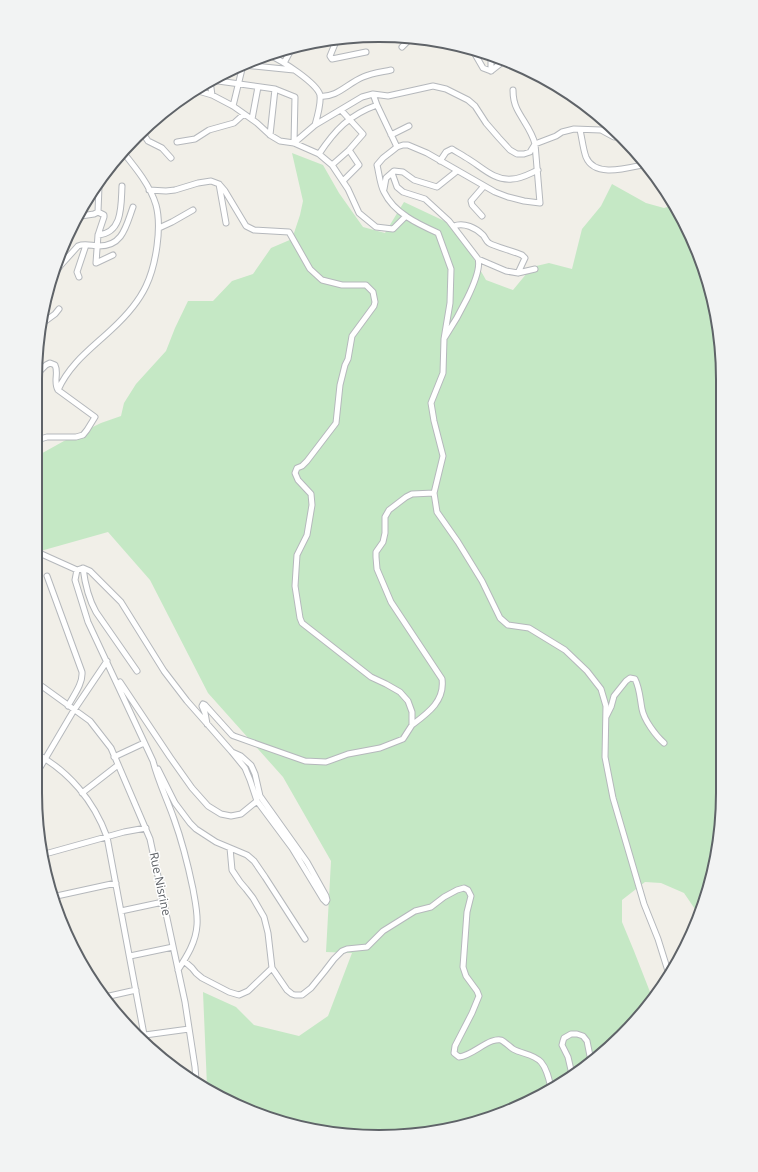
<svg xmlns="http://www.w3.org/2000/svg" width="758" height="1172" font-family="'Open Sans',sans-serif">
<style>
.green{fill:#c5e8c5}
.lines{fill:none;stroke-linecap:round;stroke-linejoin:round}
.minor-casing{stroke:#b5b8bc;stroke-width:7}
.minor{stroke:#fff;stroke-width:5}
.labels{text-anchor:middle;stroke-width:3;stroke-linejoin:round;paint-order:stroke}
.street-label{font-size:12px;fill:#5f6368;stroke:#fff}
.rim{fill:none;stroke:#5f6368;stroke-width:2}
</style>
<rect width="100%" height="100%" fill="#f1efe8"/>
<!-- green -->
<path class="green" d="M292,153L323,165L339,193L363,227L385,233L404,202L455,226L486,280L513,290L532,267L549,263L572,269L582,229L601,206L612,184L646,203L664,208L674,205L688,227L711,290L722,357L720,838L699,915L684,893L661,883L645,882L622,900V922L634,951L652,997L638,1020L570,1079L468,1125L379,1137L268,1119L207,1086L203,992L236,1007L254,1025L299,1036L328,1016L352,953L326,952L331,861L283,777L208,693L150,580L108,532L37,552V456L64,441L101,423L121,416L124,403L136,384L166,351L175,328L188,301H213L232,281L253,274L271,248L292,239L300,215L303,201Z"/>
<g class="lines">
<!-- minor casing -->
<g class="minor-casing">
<path id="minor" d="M337,39L330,56L332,59L366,52
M402,47L411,38
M472,49L483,68L491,71
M269,55C281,60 317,83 320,95C321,102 317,118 315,125
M284,63L293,46
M243,65L294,70
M491,71L505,60
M491,71V54
M211,80L275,89L295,97L294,143
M210,81L212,95
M195,90L212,95L233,106L257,123L270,135L280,141L294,143L319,154L332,165L348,189L359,213L376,227L393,229L406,216
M513,90C513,97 514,103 517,109C523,121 532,131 535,144L540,203L524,201L508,197L495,192L427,153L408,145H403L397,147L392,151L383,158L377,165C379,173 380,185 384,192C394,213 418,224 438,233L451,269L450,303L444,339L443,373L431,403L434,421L443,456L434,493L437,512L458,542L482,581L500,618L508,625L529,628L565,650L587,671L601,689L606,706L605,757L613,798L644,904L658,939L668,971
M373,94L377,105L397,147
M320,96C337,98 348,83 363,77C372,73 382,72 391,70
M233,106L243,65
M252,119L258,87
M580,130C582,138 583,149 586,157C595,179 630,167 647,164
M142,132L148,141L162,148L171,158
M270,135L275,89
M391,135L409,126
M177,142L195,139L209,130L234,123L244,114
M294,143L315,125L362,97L373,94L388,96L433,86L446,89L468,100L475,106L486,123L499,138L510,150L517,154H524L530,152L535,144L556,136L562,132L574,129L601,130L614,137L620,136
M319,154C335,130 349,115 377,105
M440,161L446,152L452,149C456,152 461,154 465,157C480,165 493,181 512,179C521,179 529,174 538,170
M332,165L349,150L363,134L341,110
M392,173L397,187L403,192L425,199L449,221L478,259C483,275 455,322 445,337
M343,181L359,165L349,150
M219,184L226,223
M384,189L386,178L394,171L403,172L414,180L437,187L457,171
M149,190L166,191L175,190L198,183L211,181L219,184L225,191L246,226L254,230L289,232L310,269L322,280L342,285H366L373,292L375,302L374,306L352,336L348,359L345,365L340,385L336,423L307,461L302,466L297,468L295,473L298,480L311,494L312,505L307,535L297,555L296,570L295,586L300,618L302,623L371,677L386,684L400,692L408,701L412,712V725L403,739L380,748L348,754L326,762L305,761L234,736L232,735L205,705L203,704L202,706L205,713L207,724
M98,212L104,215V217L98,235L96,263L113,255
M81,216L94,214L98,212L99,186
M482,216L472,205L471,201L484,186
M454,226C464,222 476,228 483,235C485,237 486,241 489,243C493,246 516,252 522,255L525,258L518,273
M159,228L172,222L193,210
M98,235C123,233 121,205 122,186
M478,259L506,271L518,273L535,269
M54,275L60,266L78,246C85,243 92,246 99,246C123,246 126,226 133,207
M79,277L77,272L86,245
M40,325L55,314L59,309
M38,373L46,365L50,363L55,365C59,373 53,382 58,390
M37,440L47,437H76L83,435L87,430L95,417L58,390C70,363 92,348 112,329C125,317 139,301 146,286C156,265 162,227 156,205C150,185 135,167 122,151
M37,552L77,570L83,568L90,571L121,602L164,671L187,701L232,752L245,768L250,780L257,801L292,848L323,899L326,902L327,900L326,896L307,862L260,796L255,774L251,765L241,756L232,752
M83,568C85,584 88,598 96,612L137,671
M77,570L75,580L88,622L153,761C158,781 167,799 174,819C182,841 188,865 193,889C195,901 198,913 197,925C196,942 187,956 178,970
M47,576L82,672C83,684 73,696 68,706
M120,682L170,757L192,788L208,806L221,814L231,816L241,814L257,801
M36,683L43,687L90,721L111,748L150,839L185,1002L195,1067L196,1080
M606,717L611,707L614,696L626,681L630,678L635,679C640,689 640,699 642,709C644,720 656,736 664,743
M412,725C428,713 445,701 442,679L391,602L377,569L376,557V552L383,542L385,533V517L389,510L406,497L412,494L434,493
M35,753C69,771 94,801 107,837L145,1040
M114,757L144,743
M158,769L175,803L190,823L196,829L216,842L247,855L254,861L265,877L305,939
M35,776L74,710L107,661
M82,793L118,765
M230,848L232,870L240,882L246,889L253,898L264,917L268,933L272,968L287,990L292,994L295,995H302L311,988L324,972L334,959L342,951L347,949L367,947L383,931L415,911L431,907L444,897L457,890L464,888L468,890L471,896L467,912L463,967L466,976L477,991L479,996L472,1013L455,1046L454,1053L459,1057C470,1056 481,1045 492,1041C495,1040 498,1039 501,1040C505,1042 509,1046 513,1049C522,1054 534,1054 541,1062C547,1069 549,1079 551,1088
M45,854L124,832L146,828
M52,897L116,883
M121,911L163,902
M130,956L173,947
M184,961L192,968L196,973L202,978L229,992L239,995L248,991L272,968
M105,997L136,990
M145,1035L189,1029
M570,1079L571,1070L568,1057L562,1045L563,1041L564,1038L571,1034H577L583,1036L587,1041L591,1061"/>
</g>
<!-- minor -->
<use href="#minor" class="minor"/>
</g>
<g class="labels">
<!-- street labels -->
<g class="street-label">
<text transform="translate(160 884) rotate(78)" y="4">Rue Nisrine</text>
</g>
</g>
<!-- crop -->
<path d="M0 0H758V1172H0ZM379 42H379A337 337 0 0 1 716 379V793A337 337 0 0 1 379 1130H379A337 337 0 0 1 42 793V379A337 337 0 0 1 379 42Z" fill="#f2f3f3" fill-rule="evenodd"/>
<path class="rim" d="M379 42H379A337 337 0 0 1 716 379V793A337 337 0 0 1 379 1130H379A337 337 0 0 1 42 793V379A337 337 0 0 1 379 42Z"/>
</svg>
